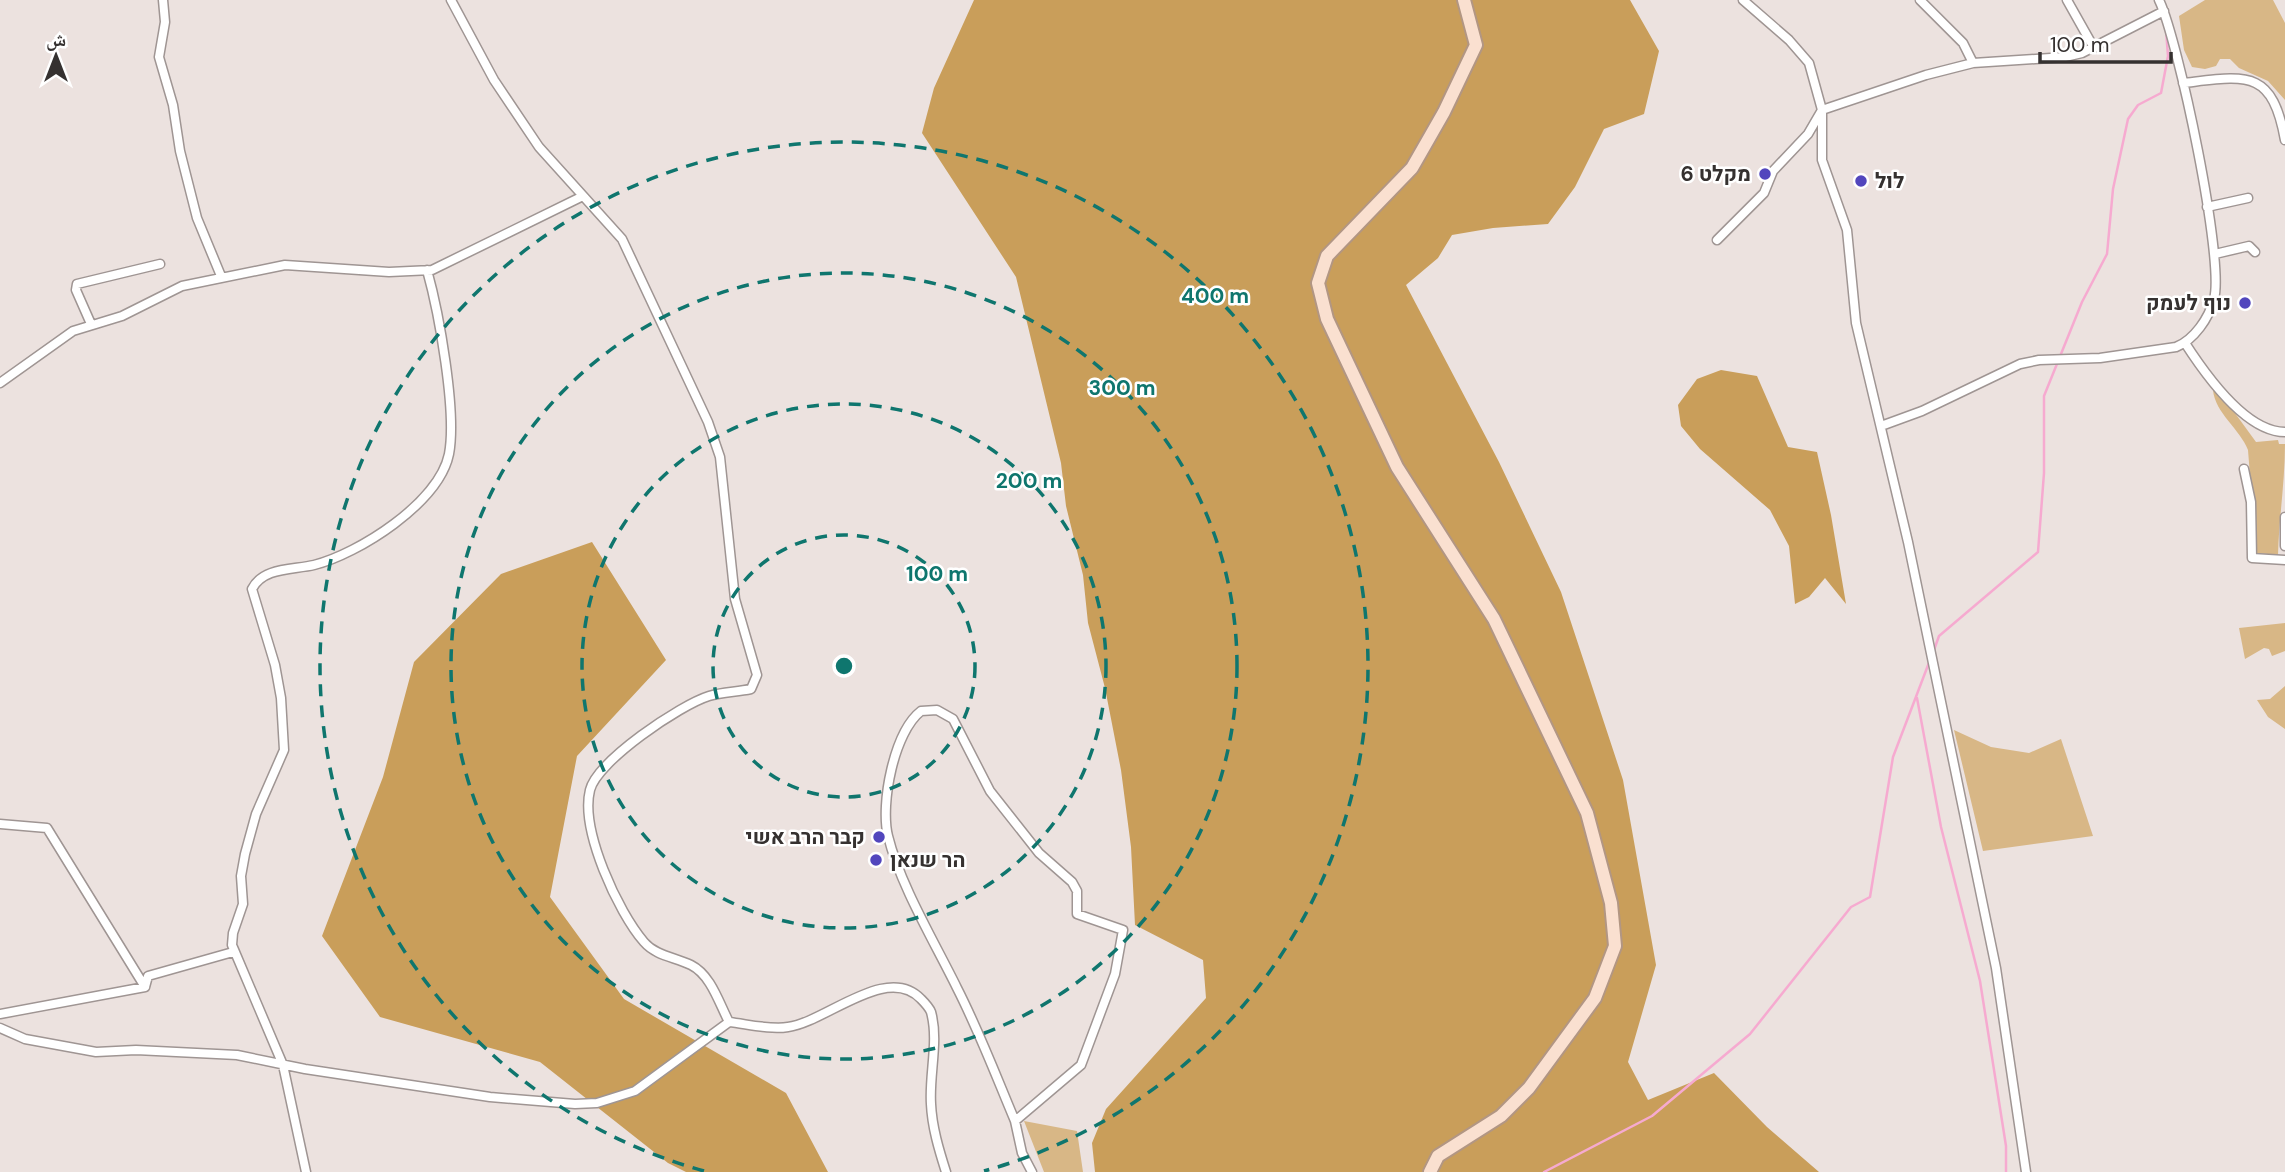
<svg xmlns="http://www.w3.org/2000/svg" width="2285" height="1172" font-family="'DM Sans','Noto Naskh Arabic',Heebo,sans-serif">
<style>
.green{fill:#d8b786}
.forest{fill:#c99e5a}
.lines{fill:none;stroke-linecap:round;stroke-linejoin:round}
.stream{stroke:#f6aad0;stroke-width:2.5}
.street-casing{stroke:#9f9593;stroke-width:11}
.primary-casing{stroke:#b29683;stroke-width:16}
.street{stroke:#fff;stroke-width:8}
.primary{stroke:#fae0d0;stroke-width:12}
.ring{fill:none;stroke:#0f766e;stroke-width:3.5;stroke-dasharray:12 9}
.poi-dot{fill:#5246bd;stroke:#fff;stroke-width:2.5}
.labels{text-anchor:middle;stroke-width:5;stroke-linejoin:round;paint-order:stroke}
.poi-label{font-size:21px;font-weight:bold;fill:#353130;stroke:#fff;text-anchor:end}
.centre{fill:#0f766e;stroke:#fff;stroke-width:3.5}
.ring-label{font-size:21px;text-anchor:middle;font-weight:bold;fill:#0f766e;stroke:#fff;stroke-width:5;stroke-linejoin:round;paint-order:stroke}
</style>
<rect width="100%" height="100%" fill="#ece2df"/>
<!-- green -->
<path class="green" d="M2205,0H2273L2285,23V100L2268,81L2239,68L2230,59H2220L2216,66L2205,69L2192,67L2184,50L2179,16Z
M2213,390L2232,409L2256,442L2278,440L2279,444H2285C2285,482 2279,517 2278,555L2256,553L2248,450C2240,429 2215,413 2213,390Z
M2285,623V651L2272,656L2269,649L2264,648L2245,659L2239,628Z
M2285,686V729L2268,717L2257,700L2270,699Z
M1954,730L1991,747L2029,753L2061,739L2093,836L1983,851Z
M1024,1121L1077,1131L1083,1172H1044Z"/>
<!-- forest -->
<path class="forest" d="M974,0H1630L1659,51L1644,114L1604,129L1575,187L1548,224L1493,228L1452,235L1438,258L1406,285L1499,462L1561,592L1623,780L1656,965L1628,1062L1648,1100L1714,1073L1767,1127L1819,1172H1095L1092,1143L1106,1109L1206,998L1203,960L1135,925L1131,847L1121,770L1105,688L1088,623L1083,575L1066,506L1061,463L1016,277L922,133L934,88Z
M1721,370L1757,376L1788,447L1817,452L1831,515L1846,604L1825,578L1809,597L1795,604L1789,546L1770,510L1700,449L1681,426L1678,405L1697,379Z
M592,542L666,660L577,756L550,897L624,999L786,1093L828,1172H686L668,1163L540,1062L380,1017L322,936L383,777L414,662L501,574Z"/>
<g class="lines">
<!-- stream -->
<path class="stream" d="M1934,650L1939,636L2038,552L2044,473V396L2082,302L2107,254L2113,189L2128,119L2138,105L2161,93L2168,56L2166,30
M1917,698L1941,827L1980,981L2006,1146V1172
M1544,1172L1652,1116L1750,1034L1851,907L1870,897L1893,757L1930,660"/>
<!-- street casing -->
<g class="street-casing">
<path id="street" d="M163,0L165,22L159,57L173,105L180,151L197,218L221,276
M451,0L494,80L539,147L622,239L708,422L720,457L735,599L757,675L751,689C737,692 722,692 709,696C680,705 597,761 590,790C580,830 618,912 644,942C656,956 675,957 691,965C711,975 719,1003 729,1022C747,1024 770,1030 788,1027C826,1022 887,963 921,999C925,1003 929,1007 931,1012C939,1041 929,1074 931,1104C932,1127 939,1150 946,1172
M1743,0L1789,40L1809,63L1822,110V160L1847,230L1856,323L1908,542L1996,968L2026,1172
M1920,0L1963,43L1973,63
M2067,0L2094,48
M2183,83C2246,76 2272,68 2285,140
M2207,207L2248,198
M1717,240L1764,193L1773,171L1808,134L1822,110L1926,75L1973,63L2065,57L2082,53L2164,11
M2215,254L2249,246L2255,252
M91,324L76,290L77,284L160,264
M2185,343C2205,374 2246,432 2285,432
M0,383L73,331L122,316L182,286L285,265L389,272L432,270L583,196
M1881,426L1922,411L2020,364L2039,360L2100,358L2176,347C2194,340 2209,318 2214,299C2225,261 2178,39 2159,0
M2244,469L2251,502L2252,558L2285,560
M2285,517V546
M937,710L953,719L990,791L1039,853L1072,882L1077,891V914L1123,930L1115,974L1081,1065L1015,1121C996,1076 979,1031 957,988C935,943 900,885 888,836C880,804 894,732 921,711Z
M0,824L47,828L145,987
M0,1014L145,987L148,976L233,952
M0,1028L25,1039L96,1052L136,1050L237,1055L305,1069L490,1097L575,1104L597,1103L635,1091L729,1022
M1015,1121L1022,1153L1032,1172
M306,1172L283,1065L232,945L233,933L243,904L241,876L245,854L256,814L284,750L281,698L275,665L252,589C263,567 293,570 314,565C358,554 439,503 449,454C457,412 439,313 427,270"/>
</g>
<!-- primary casing -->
<g class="primary-casing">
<path id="primary" d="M1430,1172L1438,1156L1501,1116L1529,1088L1595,998L1615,946L1611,903L1587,813L1494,619L1397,467L1327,319L1318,283L1327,256L1412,168L1444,112L1476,45L1464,0"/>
</g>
<!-- street -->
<use href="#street" class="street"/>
<!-- primary -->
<use href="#primary" class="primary"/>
</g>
<!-- distance rings -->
<g class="ring">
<circle cx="844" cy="666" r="131"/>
<circle cx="844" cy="666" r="262"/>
<circle cx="844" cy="666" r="393"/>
<path d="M704 1171A524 524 0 1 1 984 1171"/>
</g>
<!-- markers -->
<g class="poi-dot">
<circle cx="1765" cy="174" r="7"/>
<circle cx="1861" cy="181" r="7"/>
<circle cx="2245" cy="303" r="7"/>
<circle cx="879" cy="837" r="7"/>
<circle cx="876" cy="860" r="7"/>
</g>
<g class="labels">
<!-- poi labels -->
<g class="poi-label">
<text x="1751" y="181">מקלט 6</text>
<text x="1875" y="188" text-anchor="start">לול</text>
<text x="2231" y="310">נוף לעמק</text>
<text x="865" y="844">קבר הרב אשי</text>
<text x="890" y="867" text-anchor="start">הר שנאן</text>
</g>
</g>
<circle cx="844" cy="666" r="10" class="centre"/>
<g class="ring-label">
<text x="1215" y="303">400 m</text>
<text x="1122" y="395">300 m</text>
<text x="1029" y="488">200 m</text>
<text x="937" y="581">100 m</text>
</g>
<!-- north arrow -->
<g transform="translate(56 56)" stroke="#ffffff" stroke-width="5" paint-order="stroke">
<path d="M0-5L12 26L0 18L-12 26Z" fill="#353130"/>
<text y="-10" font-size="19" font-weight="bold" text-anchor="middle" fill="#353130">ش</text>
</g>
<!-- scale -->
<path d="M2040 52v10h131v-10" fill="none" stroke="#353130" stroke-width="3.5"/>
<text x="2050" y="52" font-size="21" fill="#353130" stroke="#ffffff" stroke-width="5" paint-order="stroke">100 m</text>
</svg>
